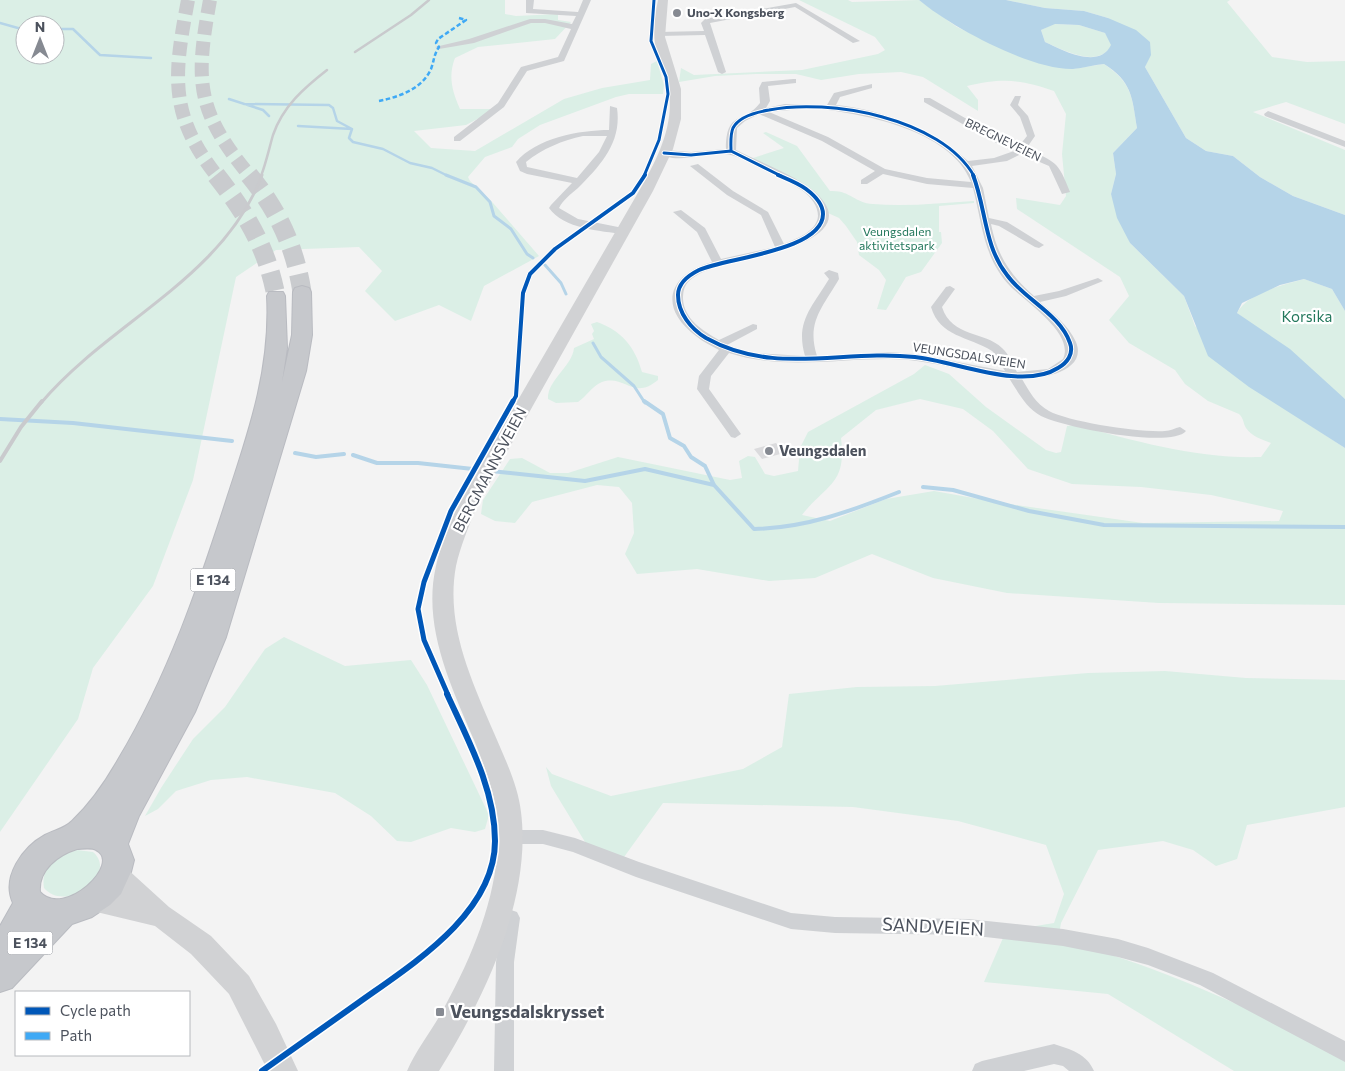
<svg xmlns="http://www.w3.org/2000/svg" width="1345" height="1071" font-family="Commissioner,sans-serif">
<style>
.green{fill:#dbefe6;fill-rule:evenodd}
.water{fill:#b5d4e8;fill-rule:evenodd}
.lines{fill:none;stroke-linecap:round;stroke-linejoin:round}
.stream-far2{stroke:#b5d4e8;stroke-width:2.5}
.stream-far1{stroke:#b5d4e8;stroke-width:3}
.stream{stroke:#b5d4e8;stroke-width:4}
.building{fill:#dbdbdd}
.trunk-tunnel-far1{stroke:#c9cbce;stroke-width:14;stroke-dasharray:14 7;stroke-linecap:butt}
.trunk-tunnel{stroke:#c9cbce;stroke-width:19;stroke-dasharray:19 9;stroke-linecap:butt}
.trunk-casing{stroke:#b9bbc1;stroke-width:2}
.minor{fill:#cfd1d4;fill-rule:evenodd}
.secondary{fill:#d1d2d4;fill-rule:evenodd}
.trunk{fill:#c6c8cc;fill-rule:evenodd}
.rail-far2{stroke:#c9cacd;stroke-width:2.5}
.rail-far1{stroke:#c9cacd;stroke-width:3}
.rail{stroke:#c9cacd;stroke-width:4}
.quiet{stroke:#3fa9f5;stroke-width:2.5;stroke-dasharray:4.5 2.5;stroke-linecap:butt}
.cycleway-far3-casing{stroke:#fff;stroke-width:5}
.cycleway-far2-casing{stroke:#fff;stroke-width:6}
.cycleway-far1-casing{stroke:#fff;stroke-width:8}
.cycleway-casing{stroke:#fff;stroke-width:9}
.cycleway-far3{stroke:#0057b8;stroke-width:3}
.cycleway-far2{stroke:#0057b8;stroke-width:4}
.cycleway-far1{stroke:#0057b8;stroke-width:5}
.cycleway{stroke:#0057b8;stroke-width:6}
.poi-dot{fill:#868a92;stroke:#fff;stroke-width:2}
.labels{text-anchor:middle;stroke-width:4.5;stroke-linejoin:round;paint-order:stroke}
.far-poi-label{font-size:12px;font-weight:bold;fill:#4c525d;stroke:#fff;text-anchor:start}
.far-street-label{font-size:12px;fill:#4c525d;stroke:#fff}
.far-park-label{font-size:12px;fill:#23785c;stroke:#fff}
.shield{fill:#fff;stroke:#82868e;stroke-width:1}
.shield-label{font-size:14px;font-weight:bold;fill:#4c525d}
.park-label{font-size:15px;fill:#23785c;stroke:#fff}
.poi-label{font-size:15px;font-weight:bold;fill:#4c525d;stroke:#fff;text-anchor:start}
.street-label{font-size:15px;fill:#4c525d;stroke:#fff}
.near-street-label{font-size:18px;fill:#4c525d;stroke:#fff}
.near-poi-label{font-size:18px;font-weight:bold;fill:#4c525d;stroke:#fff;text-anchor:start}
</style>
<rect width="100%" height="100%" fill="#f3f3f3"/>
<!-- green -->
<path class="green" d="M0,0H505V14L516,16L558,14V20L571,22L555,39L478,47L455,58C448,76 452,91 460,109H496L466,125L414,131L431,148L475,151L564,99L602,88L650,80L651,64L657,61L664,85L663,94H629L616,97L540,125L518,139L512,147L485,157L468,177L470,181L493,203L539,256L484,286L471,321L439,305L395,321L365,291L382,271L359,247L276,250L236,277L193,480L153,586L93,668L78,719L0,832ZM25,25H55V55H25Z
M799,0H848L852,2L919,0L957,27L1010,52L1072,69L1104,64C1132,83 1132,96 1137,128L1113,153L1116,174L1111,194L1130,243L1184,296L1195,326L1299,418L1345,448V605L1159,603L1007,593L933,578L872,554L815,578L769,581L697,569L637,574L625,554L634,533L632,503L619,487L597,485L532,502L515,523L495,521L481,514L483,500L510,459L522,458L550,473H568L618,457L730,480L742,478L739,461L748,456L755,457L765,474L774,476L798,471L800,448L808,432L914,374L925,365L949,374L986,407L1046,450L1056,453L1061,452L1067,426L1075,425C1136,441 1197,459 1261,457L1271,443C1263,440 1251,436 1246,428C1243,423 1244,419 1239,414L1208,401L1185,384L1175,370L1129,343L1109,320L1129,296L1120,277L1017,209L1016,198L1060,205L1066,196L1062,154L1066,114L1054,91C1020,79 1002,78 967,86L978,100V111L923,77L901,72L859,74L821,80L796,74H756L715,76L679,82L681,68L694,75L802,70L878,54L885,50L875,37ZM920,399L963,409L993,431L1028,469L1072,484L1141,487L1211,495L1283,511L1279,521L1143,523L1002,503L934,491L886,499L830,521L802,515C826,484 847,485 841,438L876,410Z
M1006,0H1230L1227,2L1272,57L1307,62L1345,61V124L1286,102L1253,112L1345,150V215L1293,196L1260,177L1233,156L1206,151L1186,138L1145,67L1150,55L1108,18L1084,11L1045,8Z
M1054,24L1079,25L1105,33L1112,44C1100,70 1063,50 1045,42L1041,30Z
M766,132L797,146L830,191C851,190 854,203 873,204C906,207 941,203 974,201V203L939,206V232H941L942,243L921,272L906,277L886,310L877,309L886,280L879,270L859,255L857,242L846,226L839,218L828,213L818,195L792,178L753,158L784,148L763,133Z
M1304,279L1332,289L1345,311V399L1237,313C1248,293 1282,285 1304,279Z
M597,322C622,331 635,347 642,372L658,376V380C633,401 625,374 602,382C592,386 587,396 578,402L556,403L548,399C547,380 572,367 574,348L594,339L592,334L594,331L591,324Z
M284,637L345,666L411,660L427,685L489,815L485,829L475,832L451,828L411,842L397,841L371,816L335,793L247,777L211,780L176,791L158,809L145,816L161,788L193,739L225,707L265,649Z
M1165,671L1246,678L1345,680V807L1247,825L1237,859L1216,866L1193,850L1163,841L1098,850L1061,923L1058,940C1159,964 1252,1011 1345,1055V1071H1234L1108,994L984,982L1006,931L1054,923L1064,894L1046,845L958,821L853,807L663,803L619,864L596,860L551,786L546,767L552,774L611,796L743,769L782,747L789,694L857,687L935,686L1088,673Z
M77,850L93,852C119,874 66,914 44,888C40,866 59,855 77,850Z"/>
<!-- water -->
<path class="water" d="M919,0H1006L1045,8L1084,11L1108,18L1136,30L1150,42L1151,55L1145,67L1186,138L1206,151L1233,156L1260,177L1293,196L1345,215V311L1332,289L1304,279L1280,285L1242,303L1237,313L1290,349L1345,399V448L1249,387L1208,356L1184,296L1130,243L1117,218L1111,194L1116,174L1113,153L1137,128C1132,96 1132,82 1104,64C1094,65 1083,68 1073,69C1031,70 951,27 919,0ZM1055,24L1079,25L1105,33L1111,45C1099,70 1062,50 1045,42L1041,30Z"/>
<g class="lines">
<!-- stream-far2 -->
<path class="stream-far2" d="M0,23L25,30
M55,29H73L100,55L151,58
M229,99L263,110L269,116
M244,104L329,105L333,108L337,121L352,129L349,138L353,142L383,149L410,163L432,168L448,176
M298,126L352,129"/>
<!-- stream-far1 -->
<path class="stream-far1" d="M446,175L476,187L490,202L494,216L511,229L527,254L533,258
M545,265L561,283L566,294
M593,343L601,357L634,386L645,403"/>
<!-- stream -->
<path class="stream" d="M644,401L663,414L670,438L684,446L691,457L705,466L714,485L754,529C806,528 851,511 899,492
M0,419L73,423L232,441
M295,453L316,457L344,454
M353,455L377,463H418L482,470
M491,471L585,481L645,469L714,485
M923,487L953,490L1029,511L1104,525L1345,527"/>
</g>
<!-- building -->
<path class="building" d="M776,443L784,453L762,459L754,449Z"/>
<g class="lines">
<!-- trunk-tunnel-far1 -->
<path class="trunk-tunnel-far1" d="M188,0C174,74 168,114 217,176
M210,0C195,82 196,111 250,176"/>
<!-- trunk-tunnel -->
<path class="trunk-tunnel" d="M216,175C246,213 267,248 276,296
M249,175C278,210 295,247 302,292"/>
<!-- trunk casing -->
<g class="trunk-casing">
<path id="trunk" d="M302,286L309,288L311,292L312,335L306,371L226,637L195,712L139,816L128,844L134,860L131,872L121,894L110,905L92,917L72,924L12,988L0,992V926L13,903C1,877 23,847 45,835C54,830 64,829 72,821C91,803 106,781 119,758C168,676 198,588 227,498C249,431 271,368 267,296L269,292H283L285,296L287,348L282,382L292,335L293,292L295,288ZM77,849C82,849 91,847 96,850C123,863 64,919 40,892C38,870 58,855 77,849Z"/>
</g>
<!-- minor -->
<path class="minor" d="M526,0H534L533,9L578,12L583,0H591L564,61L527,71L504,107L460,141H454V137L498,103L521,67L558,57L571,29L545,23H531L474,43L439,49L435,47L469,39L530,19H545L572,24L576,16L526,13Z
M796,3L860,41L853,43L795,7L710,23L726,72L722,74L718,72L705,35L659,36L655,34L659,32L704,31L701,23L705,19Z
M793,79H796V83L768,86L770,101L766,108L785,104L827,105L834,93L872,84V88L840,97L836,105C884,110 932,129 968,161L994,158L1014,151L994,142L924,102V98H930L1000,138L1019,146L1027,136L1020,117L1010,105L1015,96H1021L1018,105L1028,116L1035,136L1026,149C1056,162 1058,161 1070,192L1062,194L1049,166L1021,154L1007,161L972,166L983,188L989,218L1007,222L1044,245L1039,248L1035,247L999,226L991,224C997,255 1010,275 1034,296L1059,291L1098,278L1103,281L1066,296L1040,302C1053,313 1069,326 1076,342C1088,372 1040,379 1022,379C1029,391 1036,404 1049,411C1069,422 1142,433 1165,431C1170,431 1175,428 1180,427L1186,431C1171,449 1062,427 1041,416C1026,408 1018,392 1009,378C969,373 929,359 888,359C834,359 782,370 729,353L711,376L709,389L741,434L735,438L731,437L697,389L699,376L719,350C712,346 703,342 696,336C657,307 669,274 712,262L697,232L673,212L681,210L705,228L721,259L775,247L761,215L727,195L690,166L698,164L733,191L768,212L784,244C795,239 817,232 818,216C818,206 811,197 803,191C792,183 744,158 731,155C714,150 675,166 659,153L664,150L691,152L726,149C726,110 744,124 760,103L759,88L762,82ZM812,108C860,113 951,129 971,182L927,178L885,169L828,137L769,112ZM759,114L822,141L875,171L861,180V184H867L883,174L927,184L973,188C982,222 983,258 1010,286C1026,302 1075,334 1063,359L1048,369L1017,372C1013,365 1009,354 1002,348C985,331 952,338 942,307L955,289L950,286L946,287L931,307C940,337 968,336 992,351C997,355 1001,365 1005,371L915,354L888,352L817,356C806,322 823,307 839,279L838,273L829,270L824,273L829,279C812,307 795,322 805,356L752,353L727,345L757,329V325L753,324L719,340C703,331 684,319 683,299C683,292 684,286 689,281C696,274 709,269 719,266C747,258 877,240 810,188C793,175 756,160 736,150L737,128L745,121Z
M610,106L617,108C622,142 601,165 578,188C571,194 563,200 559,208L578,219L628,229L629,231L624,234C600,231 564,229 549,208L551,205L572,183L527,174L520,171L516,162C536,138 580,130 609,130ZM583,136H607L599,152L577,178L527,167L526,162C542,149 563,140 583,136Z
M1268,111L1345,141V147L1265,116L1264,114Z
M511,830H543L575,838L639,862L791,913L835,917L968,919L1063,929L1118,939L1148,948L1213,973L1345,1041V1062L1200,985L1148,965L1118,957L1063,946L968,935L835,933L791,929L636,877L573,852L543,844H511L505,842L502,837L505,832Z
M511,910L517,912L520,918L514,962V1071H494L496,962L502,918L505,912Z
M1054,1044C1070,1049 1087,1054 1094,1071H1069L1063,1066L1054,1064L1024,1071H972L975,1064L982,1061Z"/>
<!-- secondary -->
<path class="secondary" d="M658,0H668L665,37L681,89V119L673,149L653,191L479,502C470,523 461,544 456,566C445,625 472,681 494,733C505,759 518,785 521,812C532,899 484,999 439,1071H407C417,1048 434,1028 445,1006C472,957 496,899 498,842C500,806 487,772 474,740C451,686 422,626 436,566C441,543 450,523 459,502L639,191C657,160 676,123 668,86C666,76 662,67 658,57C652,38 654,20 658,0Z
M116,864L125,867L169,907L211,936L249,976L276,1024L298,1071H268L229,994L191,954L155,926L84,909L80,901L84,893L93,889L119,894L107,883L103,875L107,867Z"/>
<!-- trunk -->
<use href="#trunk" class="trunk"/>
<!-- rail-far2 -->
<path class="rail-far2" d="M355,52L411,15L429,0
M261,176C266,163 269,149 273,135C283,106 304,88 327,70"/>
<!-- rail-far1 -->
<path class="rail-far1" d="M41,403C109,322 223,279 262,175"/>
<!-- rail -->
<path class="rail" d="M0,461L21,427L42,401"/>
<!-- quiet -->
<path class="quiet" d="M379,101C399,97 422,89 431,69C434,61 434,54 439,47L436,43L438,39L466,20L459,18"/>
<!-- cycleway-far3 casing -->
<g class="cycleway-far3-casing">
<path id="cycleway-far3" d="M731,151L781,176
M731,151C731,144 730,135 733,128C739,116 757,112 769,110C829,98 941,118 974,176
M664,153L691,155L731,151
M644,176L659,140L668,94L666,77L651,41L654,0"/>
</g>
<!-- cycleway-far2 casing -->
<g class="cycleway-far2-casing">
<path id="cycleway-far2" d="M778,175C787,179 798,183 806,189C814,195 823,204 823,214C823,251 725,258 699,270C689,275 678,283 678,295C678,313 691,329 706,338C774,376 842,349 915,357C955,361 1022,391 1058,368C1067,363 1074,354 1070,343C1060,314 1024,299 1007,275C984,246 986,208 973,175
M512,403L516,396L523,293L530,274L555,249L633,193L645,175"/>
</g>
<!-- cycleway-far1 casing -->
<g class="cycleway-far1-casing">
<path id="cycleway-far1" d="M448,695L424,640L418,609L424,582L451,511L513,401"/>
</g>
<!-- cycleway casing -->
<g class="cycleway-casing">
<path id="cycleway" d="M262,1071C294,1048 326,1026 358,1003C411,965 495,914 495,841C495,789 468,740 447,694"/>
</g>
<!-- cycleway-far3 -->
<use href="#cycleway-far3" class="cycleway-far3"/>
<!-- cycleway-far2 -->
<use href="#cycleway-far2" class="cycleway-far2"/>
<!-- cycleway-far1 -->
<use href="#cycleway-far1" class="cycleway-far1"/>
<!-- cycleway -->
<use href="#cycleway" class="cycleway"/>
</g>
<!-- markers -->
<g class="poi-dot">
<circle cx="677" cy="13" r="5"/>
<circle cx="769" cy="451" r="5"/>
<rect x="435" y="1007" width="10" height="10" rx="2.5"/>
</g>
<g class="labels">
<!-- far-poi labels -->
<g class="far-poi-label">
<text x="687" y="17">Uno-X Kongsberg</text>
</g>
<!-- far-street labels -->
<g class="far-street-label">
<text transform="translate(1003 140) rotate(26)" y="4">BREGNEVEIEN</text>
<text transform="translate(969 356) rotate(9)" y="4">VEUNGSDALSVEIEN</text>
</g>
<!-- far-park labels -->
<g class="far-park-label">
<text x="897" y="236">Veungsdalen<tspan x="897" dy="14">aktivitetspark</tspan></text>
</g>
<!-- shield labels -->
<g class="shield">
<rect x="190.5" y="568.5" width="45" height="23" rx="4"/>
<rect x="7.5" y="931.5" width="45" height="23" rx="4"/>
</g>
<g class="shield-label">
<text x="213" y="585">E 134</text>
<text x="30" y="948">E 134</text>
</g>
<!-- park labels -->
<g class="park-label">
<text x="1307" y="322">Korsika</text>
</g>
<!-- poi labels -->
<g class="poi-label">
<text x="779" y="456">Veungsdalen</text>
</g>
<!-- street labels -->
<g class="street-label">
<text transform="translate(490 470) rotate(-62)" y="5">BERGMANNSVEIEN</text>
</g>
<!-- near-street labels -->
<g class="near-street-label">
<text transform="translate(933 927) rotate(3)" y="6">SANDVEIEN</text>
</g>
<!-- near-poi labels -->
<g class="near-poi-label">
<text x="450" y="1018">Veungsdalskrysset</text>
</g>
</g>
<!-- legend -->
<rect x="15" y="991" width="175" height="65" fill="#ffffff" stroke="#b7babe"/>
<rect x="25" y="1007" width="25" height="8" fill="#0057b8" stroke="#b7babe"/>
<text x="60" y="1016" font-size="15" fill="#4c525d">Cycle path</text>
<rect x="25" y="1032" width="25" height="8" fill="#3fa9f5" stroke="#b7babe"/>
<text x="60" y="1041" font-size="15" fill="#4c525d">Path</text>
<!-- north arrow -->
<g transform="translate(40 40)"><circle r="24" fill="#ffffff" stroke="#b7babe"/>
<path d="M0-4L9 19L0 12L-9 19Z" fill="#868a92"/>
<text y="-8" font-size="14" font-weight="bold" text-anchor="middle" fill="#4c525d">N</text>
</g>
</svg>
